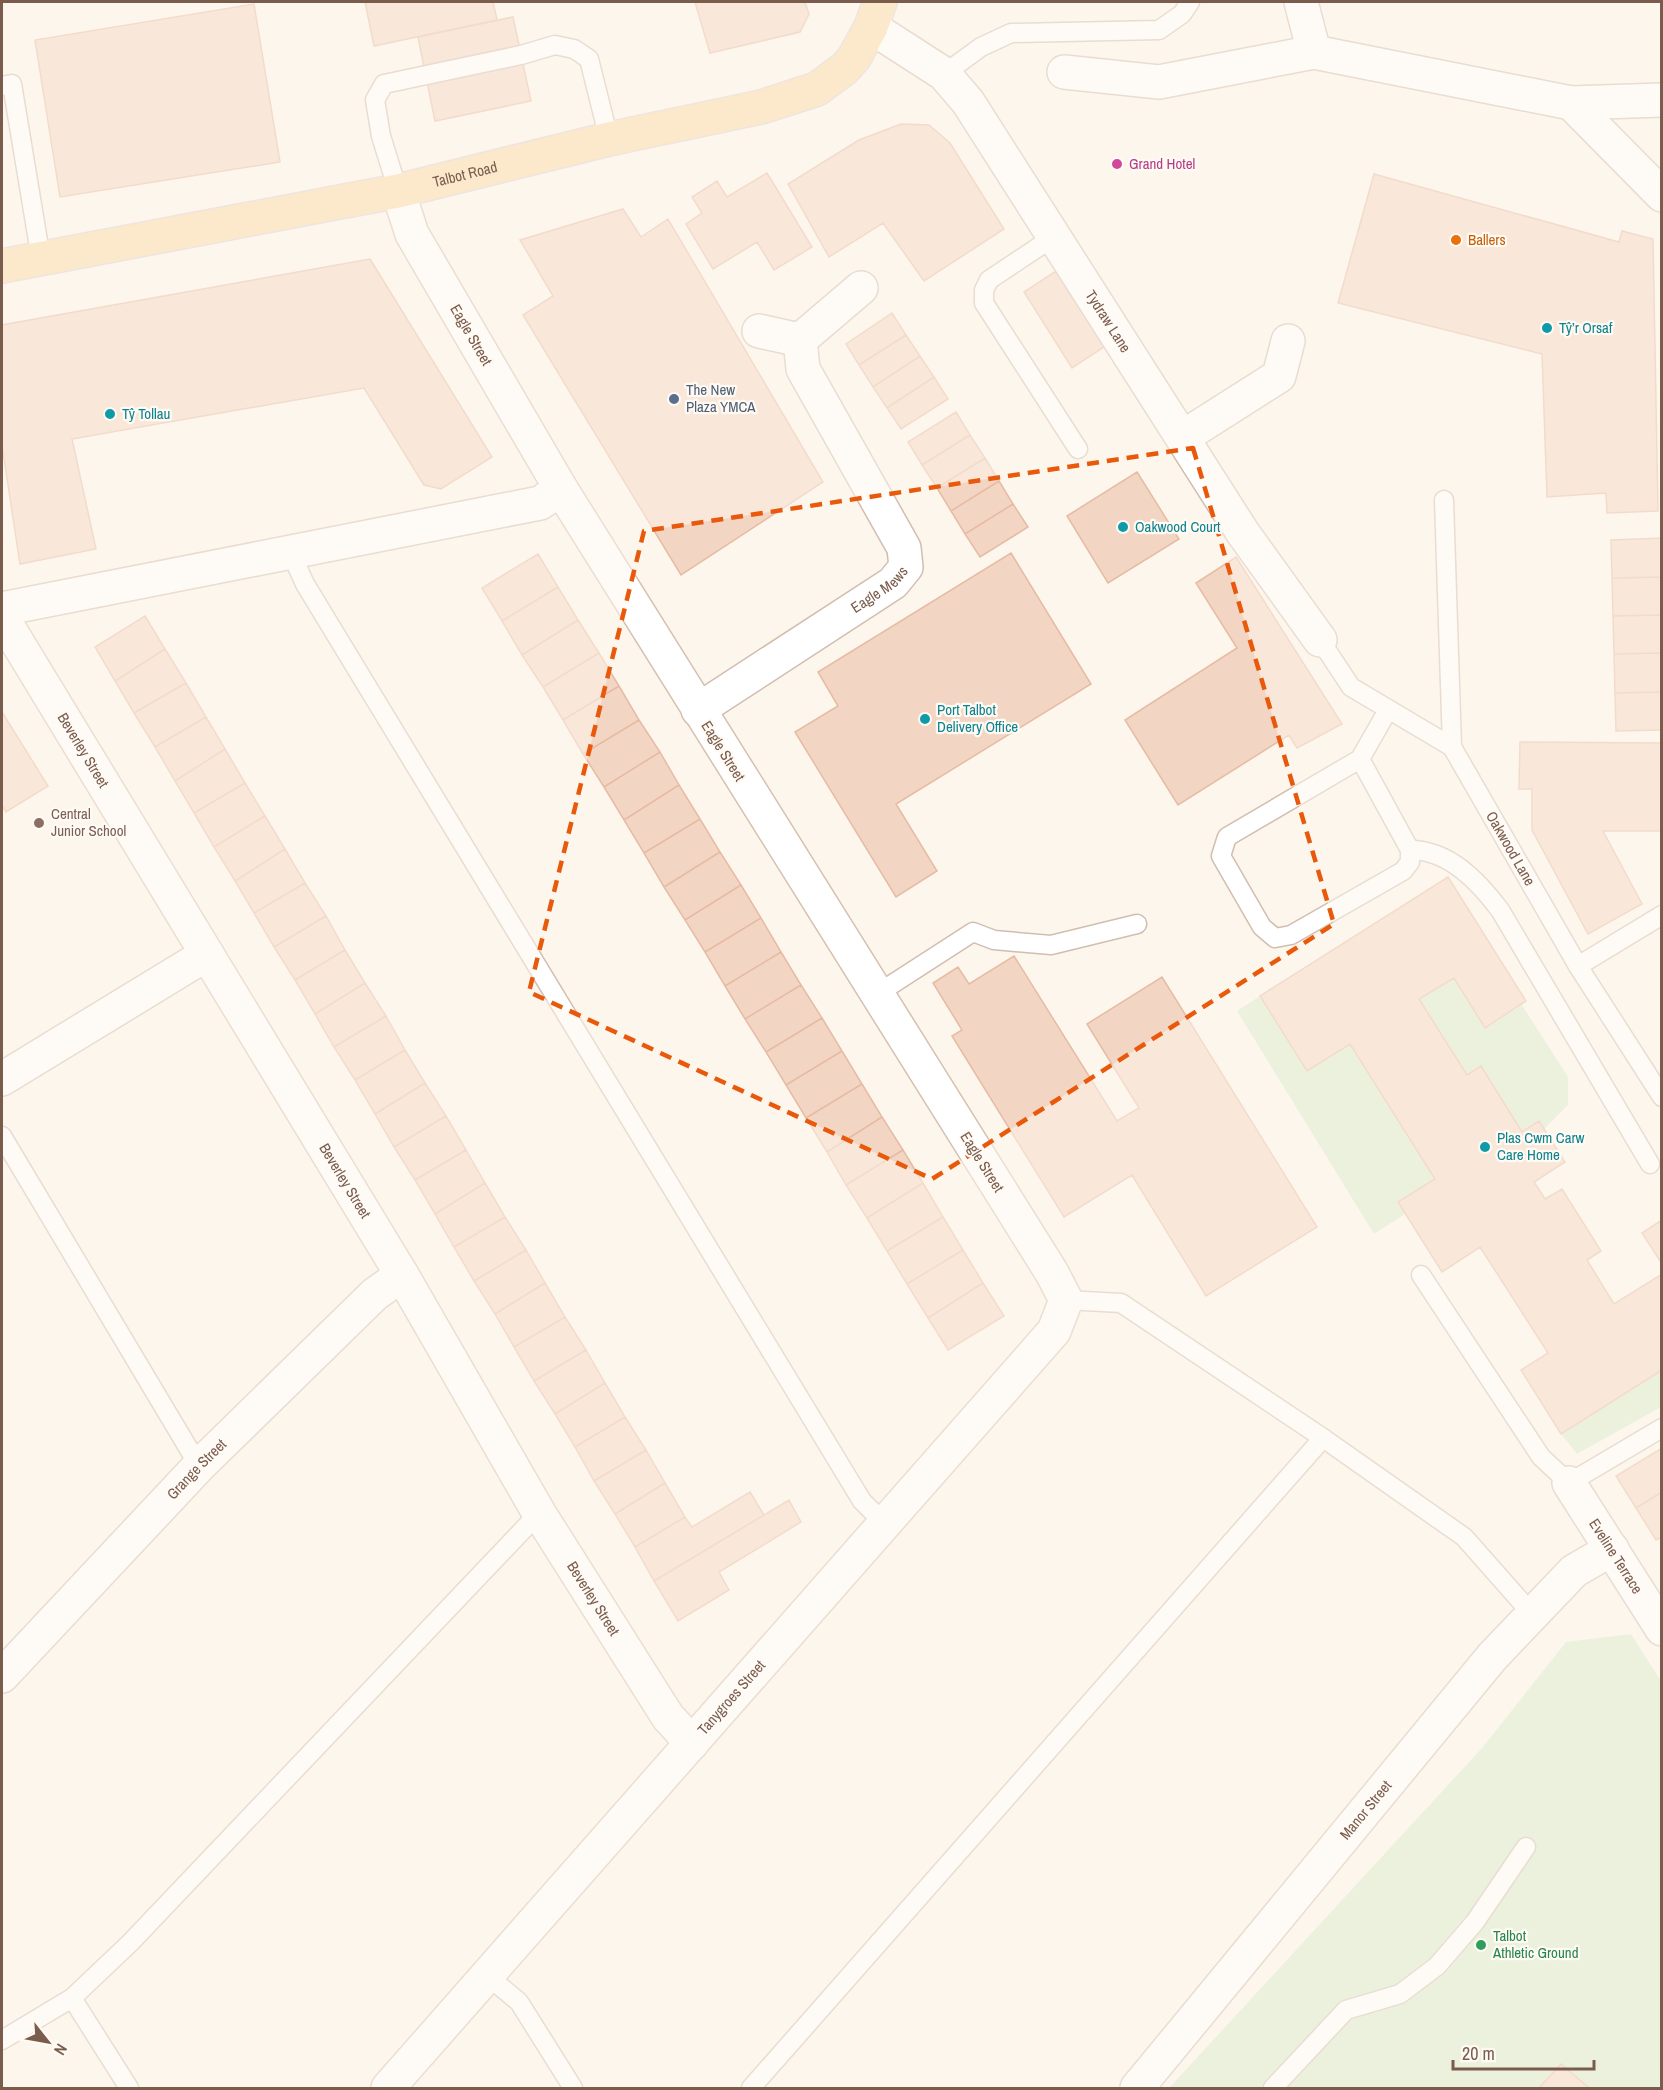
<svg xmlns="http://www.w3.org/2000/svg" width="1663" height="2090" font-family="'Archivo Narrow',sans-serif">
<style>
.green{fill:#d8ecc9}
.building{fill:#f3d5c3;stroke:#e6bba3;stroke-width:1.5}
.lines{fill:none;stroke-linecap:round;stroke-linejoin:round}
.lane-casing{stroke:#d1beb0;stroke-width:21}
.street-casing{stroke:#d1beb0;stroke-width:36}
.secondary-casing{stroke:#d6c0b0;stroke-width:36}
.primary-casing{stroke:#dad1cd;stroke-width:36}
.lane{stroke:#fff;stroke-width:18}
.street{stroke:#fff;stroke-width:33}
.secondary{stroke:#fff;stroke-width:33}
.primary{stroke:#fbd9a5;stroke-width:33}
.marked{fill:none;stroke:#e8590c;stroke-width:4.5;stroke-dasharray:12 8;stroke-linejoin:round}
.hotel-dot{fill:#d1479c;stroke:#fffaf3;stroke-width:2}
.food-dot{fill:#e8710a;stroke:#fffaf3;stroke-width:2}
.culture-dot{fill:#0f9aa8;stroke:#fffaf3;stroke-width:2}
.service-dot{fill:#5c6f8a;stroke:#fffaf3;stroke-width:2}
.education-dot{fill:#8d6e63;stroke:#fffaf3;stroke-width:2}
.leisure-dot{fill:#2e9e5b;stroke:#fffaf3;stroke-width:2}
.labels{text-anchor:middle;stroke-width:4.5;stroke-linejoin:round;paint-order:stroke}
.hotel-label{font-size:15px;fill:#b23c85;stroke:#fffaf3;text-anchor:start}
.street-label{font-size:15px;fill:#7a5c4d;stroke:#fffaf3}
.food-label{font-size:15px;fill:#c56008;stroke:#fffaf3;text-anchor:start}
.culture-label{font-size:15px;fill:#0d838f;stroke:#fffaf3;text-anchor:start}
.service-label{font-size:15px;fill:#4e5e75;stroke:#fffaf3;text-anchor:start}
.education-label{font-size:15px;fill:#785e54;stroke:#fffaf3;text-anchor:start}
.leisure-label{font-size:15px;fill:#27864d;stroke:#fffaf3;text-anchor:start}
</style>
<rect width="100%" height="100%" fill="#fdf6ec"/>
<!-- green -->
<path class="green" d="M1454,978L1485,1028L1522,1005L1568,1077V1105L1544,1129L1539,1121L1522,1132L1481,1066L1467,1075L1419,999Z
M1260,996L1350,1044L1435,1179L1398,1202L1405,1214L1374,1234L1237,1011Z
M1661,1370V1407L1577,1454L1561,1434Z
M1631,1634L1661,1681V2088H1169L1482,1748L1566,1642Z"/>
<!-- building -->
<path class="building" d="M365,2H493L497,20L374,46Z
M695,2H805L809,14L800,32L710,53Z
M254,4L280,162L60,197L35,40Z
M513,17L531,101L435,121L418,37Z
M901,124L929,125L950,143L1004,229L924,281L883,223L829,257L788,184L859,140Z
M767,173L812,247L774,270L757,242L713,269L686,224L702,213L692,197L717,181L727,197Z
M1374,174L1619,242L1622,231L1653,239L1658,511L1607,513L1606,493L1547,497L1542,354L1338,303Z
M623,209L641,237L668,219L823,482L681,575L523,315L553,296L520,240Z
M370,259L492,457L441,489L424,485L364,388L72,439L96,549L20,564L2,445V325Z
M1056,271L1104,347L1072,368L1024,292Z
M892,313L906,335L859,365L846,344Z
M906,335L920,356L873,387L859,365Z
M920,356L934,377L887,408L873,387Z
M934,377L948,399L901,429L887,408Z
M956,412L970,435L922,465L908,442Z
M970,435L985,458L937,488L922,465Z
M985,458L999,481L951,511L937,488Z
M1137,472L1179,539L1108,583L1067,516Z
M999,481L1013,504L965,534L951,511Z
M1013,504L1028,527L980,557L965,534Z
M1662,538V577L1612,578L1611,540Z
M1011,553L1091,684L896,804L937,871L896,897L795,732L838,706L818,672Z
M538,554L558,587L502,621L482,588Z
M1236,557L1342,724L1297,748L1289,735L1178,805L1125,720L1237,648L1196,583Z
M1662,577V615L1613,616L1612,578Z
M558,587L578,620L522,655L502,621Z
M1662,615V653L1614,654L1613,616Z
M145,616L165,649L115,681L95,647Z
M578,620L599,653L543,687L522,655Z
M165,649L186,683L134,713L115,681Z
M599,653L619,686L563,720L543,687Z
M1662,653V692L1615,693L1614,654Z
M186,683L206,717L155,747L134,713Z
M619,686L639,720L583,754L563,720Z
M1662,692V730L1616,731L1615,693Z
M2,712L48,786L6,812L2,805Z
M206,717L225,749L175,781L155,747Z
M639,720L660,752L604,787L583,754Z
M1520,742L1662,743V831H1603L1642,904L1588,934L1532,830V789H1519Z
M225,749L245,783L194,813L175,781Z
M660,752L679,785L624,820L604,787Z
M245,783L265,816L214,847L194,813Z
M679,785L700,819L644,853L624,820Z
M265,816L285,849L235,881L214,847Z
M700,819L720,852L664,887L644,853Z
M285,849L305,883L254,913L235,881Z
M720,852L741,885L685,920L664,887Z
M1448,877L1526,1001L1485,1028L1454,978L1419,999L1467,1075L1481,1066L1522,1132L1539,1121L1565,1162L1534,1182L1545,1199L1562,1189L1601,1251L1587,1260L1614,1304L1662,1274V1370L1561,1434L1521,1370L1548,1353L1480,1247L1442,1272L1398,1202L1435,1179L1350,1044L1307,1071L1260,996Z
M305,883L326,916L274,947L254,913Z
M741,885L761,918L705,952L685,920Z
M326,916L345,950L295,980L274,947Z
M761,918L781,952L725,986L705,952Z
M345,950L365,983L315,1014L295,980Z
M781,952L801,985L745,1019L725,986Z
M1014,956L1117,1121L1139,1108L1087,1024L1162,977L1317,1227L1206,1296L1132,1175L1064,1217L952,1036L962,1030L933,983L958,967L969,984Z
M365,983L386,1016L334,1047L315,1014Z
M801,985L822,1018L766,1052L745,1019Z
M386,1016L405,1050L355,1080L334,1047Z
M822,1018L842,1051L786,1085L766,1052Z
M405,1050L425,1083L375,1114L355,1080Z
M842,1051L862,1084L806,1118L786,1085Z
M425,1083L446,1116L394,1147L375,1114Z
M862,1084L882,1117L827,1152L806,1118Z
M446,1116L466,1150L415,1180L394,1147Z
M882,1117L903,1150L846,1185L827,1152Z
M466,1150L485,1183L435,1214L415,1180Z
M903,1150L923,1183L867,1218L846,1185Z
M485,1183L505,1217L454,1247L435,1214Z
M923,1183L943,1217L887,1251L867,1218Z
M505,1217L526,1250L474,1281L454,1247Z
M943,1217L963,1250L907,1284L887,1251Z
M1662,1220V1264L1642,1233Z
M526,1250L545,1283L495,1314L474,1281Z
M963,1250L983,1283L928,1318L907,1284Z
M545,1283L565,1317L514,1347L495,1314Z
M983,1283L1004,1316L948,1350L928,1318Z
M565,1317L586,1350L534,1381L514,1347Z
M586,1350L605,1383L555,1414L534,1381Z
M605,1383L625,1417L575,1447L555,1414Z
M625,1417L646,1450L594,1481L575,1447Z
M1662,1448V1492L1636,1508L1616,1476Z
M646,1450L665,1483L615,1514L594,1481Z
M665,1483L685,1517L635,1547L615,1514Z
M750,1492L764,1515L654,1581L635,1547L685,1517L692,1527Z
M1662,1492V1537L1656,1540L1636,1508Z
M789,1500L801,1522L719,1572L729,1590L678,1621L654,1581Z
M1561,2064L1589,2088H1539Z"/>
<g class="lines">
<!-- lane casing -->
<g class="lane-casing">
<g id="lane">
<path d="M944,74L981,47L1011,33L1159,30L1182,14L1190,2"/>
<path d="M2,86L12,84L41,259"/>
<path d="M398,191L381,136L375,100L384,84L521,55L555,45L574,49L589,59L609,139"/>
<path d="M1055,236L989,280L984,290V303L1078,449"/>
<path d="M1444,500L1452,747"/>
<path d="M290,551L305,584L862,1501L885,1524"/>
<path id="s1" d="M1320,640L1351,687L1452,747L1578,966L1662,1097"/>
<path d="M1360,759L1410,850V862L1403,871L1291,935L1275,938L1262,927L1221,856L1227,837L1360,759L1388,710"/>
<path d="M1410,850C1449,850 1478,881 1500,910L1650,1164"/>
<path d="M1578,966L1662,915"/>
<path d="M877,994L973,932L994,940L1051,945L1137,924"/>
<path d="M2,1136L199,1466"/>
<path d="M1421,1275L1541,1457L1569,1483L1662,1428"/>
<path d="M1066,1300L1121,1303L1323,1438L1464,1537L1533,1615"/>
<path d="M489,1977L519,2002L573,2088"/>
<path d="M72,1998L129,2088"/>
<path d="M2,2040L72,1998L130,1943L539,1513"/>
<path d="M751,2088L1323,1438"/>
<path d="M1273,2088L1346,2010L1400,1994L1437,1966L1475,1922L1526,1847"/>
</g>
</g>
<!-- street casing -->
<g class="street-casing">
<g id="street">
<path d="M1301,2L1314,52"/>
<path id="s2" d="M871,27L944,74L968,102L1243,533L1320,640"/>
<path d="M1064,72L1159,82L1314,52L1571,103L1662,195"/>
<path d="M1571,103L1662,100"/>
<path d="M759,331L800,340"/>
<path d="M1183,437L1279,376L1288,341"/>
<path d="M2,609L540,503L561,489"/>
<path id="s3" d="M698,710L893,583L906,567L904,548L803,369L800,340L861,288"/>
<path d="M2,1079L207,954"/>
<path id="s4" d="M1569,1483L1662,1629"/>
<path id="s5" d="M2,1676L199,1466L375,1294L402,1275"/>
<path id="s6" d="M1137,2088L1492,1657L1574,1571L1612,1549"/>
</g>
</g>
<!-- secondary casing -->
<g class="secondary-casing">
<g id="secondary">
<path id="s7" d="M2,617L402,1275L539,1513L668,1717L692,1743"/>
<path id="s8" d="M388,2088L1054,1331L1066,1300L1052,1273L561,489L412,234L398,191"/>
</g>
</g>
<!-- primary casing -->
<g class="primary-casing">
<g id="primary">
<path id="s9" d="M2,266L398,191L609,139L761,107L817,89L844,69L854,58L871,27L880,2"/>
</g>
</g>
<!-- lane -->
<use href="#lane" class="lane"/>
<!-- street -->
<use href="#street" class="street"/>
<!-- secondary -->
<use href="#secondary" class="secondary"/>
<!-- primary -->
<use href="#primary" class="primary"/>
</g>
<!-- marked area -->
<path d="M0 0H1663V2090H0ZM1193,448L1334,924L932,1179L529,992L644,531Z" fill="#fdf6ec" fill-opacity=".55" fill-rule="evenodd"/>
<path class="marked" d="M1193,448L1334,924L932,1179L529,992L644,531Z"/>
<!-- markers -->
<circle class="hotel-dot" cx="1117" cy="164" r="6"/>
<circle class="food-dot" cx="1456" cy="240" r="6"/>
<g class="culture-dot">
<circle cx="1547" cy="328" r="6"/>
<circle cx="110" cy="414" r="6"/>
<circle cx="1123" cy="527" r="6"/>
<circle cx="925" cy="719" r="6"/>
<circle cx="1485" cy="1147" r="6"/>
</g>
<circle class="service-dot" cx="674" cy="399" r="6"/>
<circle class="education-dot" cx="39" cy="823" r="6"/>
<circle class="leisure-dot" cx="1481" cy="1945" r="6"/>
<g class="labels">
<!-- hotel labels -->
<g class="hotel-label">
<text x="1129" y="169">Grand Hotel</text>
</g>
<!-- street labels -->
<g class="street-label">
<text dy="5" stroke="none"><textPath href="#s9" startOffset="472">Talbot Road</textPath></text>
<text dy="5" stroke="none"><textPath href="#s2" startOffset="384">Tydraw Lane</textPath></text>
<text transform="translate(471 335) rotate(60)" y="5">Eagle Street</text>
<text dy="5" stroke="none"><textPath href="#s3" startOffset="218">Eagle Mews</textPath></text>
<text dy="5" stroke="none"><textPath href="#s7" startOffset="156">Beverley Street</textPath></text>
<text transform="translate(723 751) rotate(58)" y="5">Eagle Street</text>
<text dy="5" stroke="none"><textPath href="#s1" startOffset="291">Oakwood Lane</textPath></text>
<text transform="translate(982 1162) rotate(58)" y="5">Eagle Street</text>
<text dy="5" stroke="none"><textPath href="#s7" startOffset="660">Beverley Street</textPath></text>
<text dy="5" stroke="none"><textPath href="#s5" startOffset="284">Grange Street</textPath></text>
<text dy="5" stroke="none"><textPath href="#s4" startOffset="87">Eveline Terrace</textPath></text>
<text dy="5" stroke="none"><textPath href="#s7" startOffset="1146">Beverley Street</textPath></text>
<text dy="5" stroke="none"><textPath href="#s8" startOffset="520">Tanygroes Street</textPath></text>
<text dy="5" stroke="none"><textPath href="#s6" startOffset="360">Manor Street</textPath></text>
</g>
<!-- food labels -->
<g class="food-label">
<text x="1468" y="245">Ballers</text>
</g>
<!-- culture labels -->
<g class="culture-label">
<text x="1559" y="333">Tŷ’r Orsaf</text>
<text x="122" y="419">Tŷ Tollau</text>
<text x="1135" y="532">Oakwood Court</text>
<text x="937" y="715">Port Talbot<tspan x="937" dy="17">Delivery Office</tspan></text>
<text x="1497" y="1143">Plas Cwm Carw<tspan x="1497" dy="17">Care Home</tspan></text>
</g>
<!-- service labels -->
<g class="service-label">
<text x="686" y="395">The New<tspan x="686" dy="17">Plaza YMCA</tspan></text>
</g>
<!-- education labels -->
<g class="education-label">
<text x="51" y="819">Central<tspan x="51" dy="17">Junior School</tspan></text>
</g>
<!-- leisure labels -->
<g class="leisure-label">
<text x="1493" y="1941">Talbot<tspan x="1493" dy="17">Athletic Ground</tspan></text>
</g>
</g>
<!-- border -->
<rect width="1663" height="2090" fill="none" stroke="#7a5c4d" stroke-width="6"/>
<!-- north arrow -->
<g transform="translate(48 2042) rotate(121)" stroke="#fffaf3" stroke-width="4.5" paint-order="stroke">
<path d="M0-4.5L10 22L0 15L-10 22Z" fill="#7a5c4d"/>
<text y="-9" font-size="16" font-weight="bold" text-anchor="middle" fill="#7a5c4d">N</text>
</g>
<!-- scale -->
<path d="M1453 2060v9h141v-9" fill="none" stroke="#7a5c4d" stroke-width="3"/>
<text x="1462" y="2060" font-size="18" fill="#7a5c4d" stroke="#fffaf3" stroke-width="4.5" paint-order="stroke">20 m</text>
</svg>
